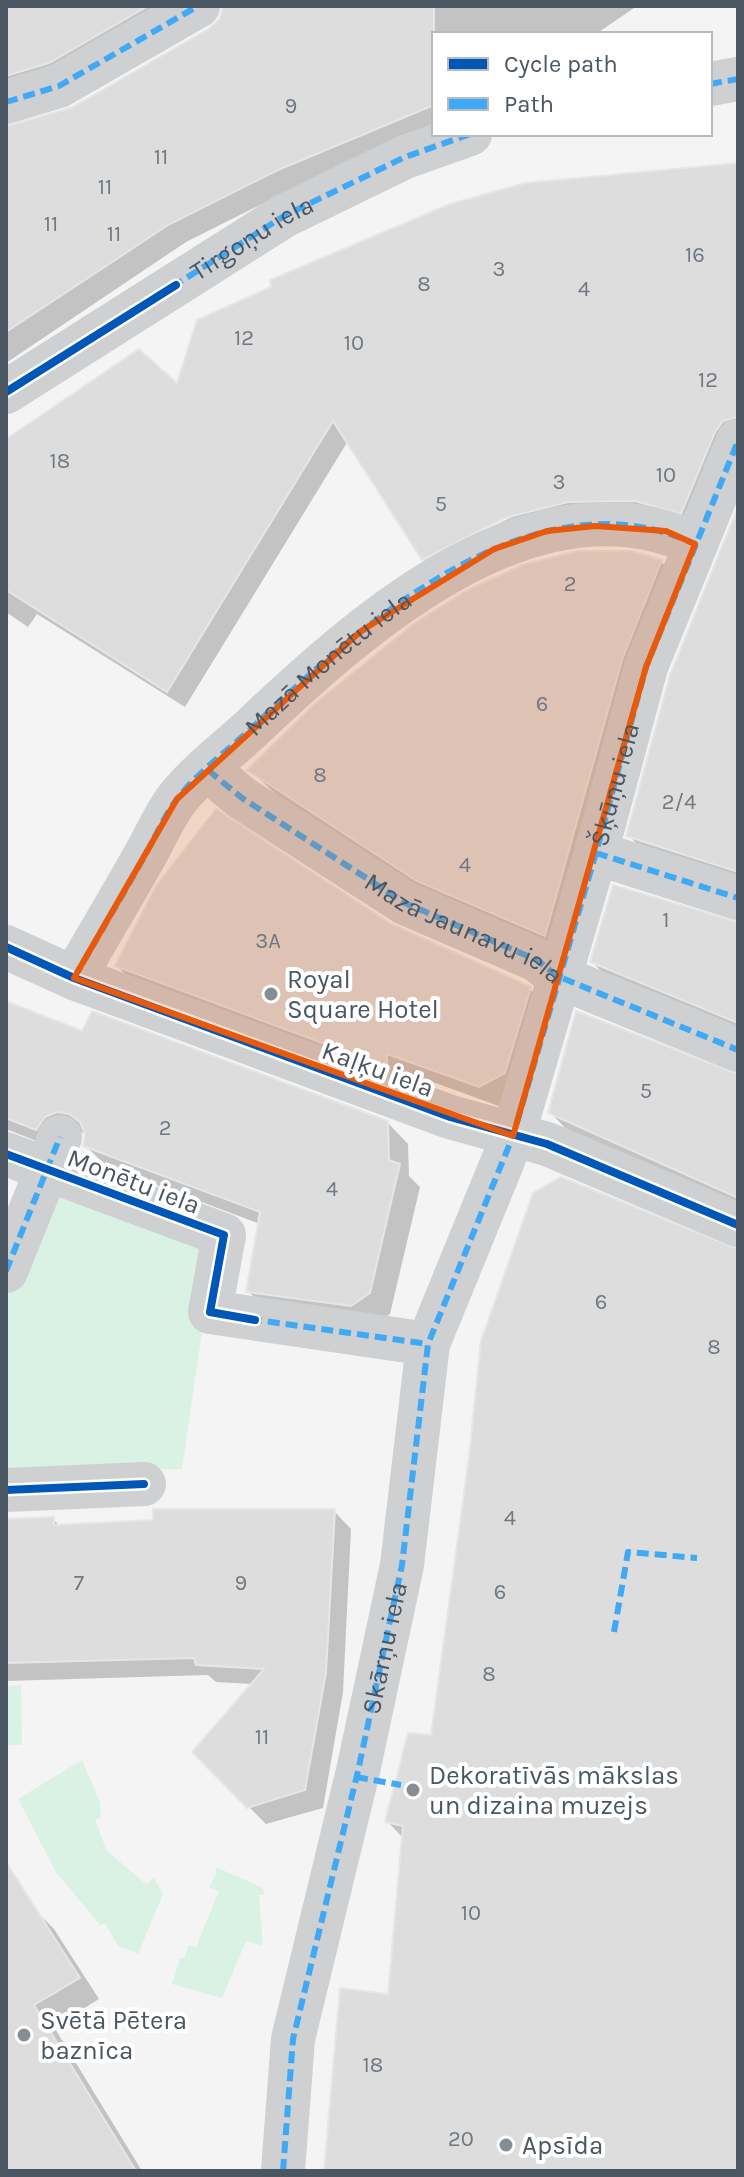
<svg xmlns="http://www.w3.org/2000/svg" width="744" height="2177" font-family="Karla,sans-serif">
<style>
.green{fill:#d9f2e3}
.shadow{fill:#0003}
.building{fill:#ddddde;stroke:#e5e6e7;stroke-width:2}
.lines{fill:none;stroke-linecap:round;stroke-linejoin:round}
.minor{stroke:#ced0d2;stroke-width:44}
.quiet{stroke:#3fa9f5;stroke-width:6;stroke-dasharray:12 6;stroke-linecap:butt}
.cycleway-casing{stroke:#fff;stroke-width:13}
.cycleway{stroke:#0057b8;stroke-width:8}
.marked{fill:#e8590c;fill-opacity:0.2;stroke:#e8590c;stroke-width:6;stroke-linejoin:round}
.poi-dot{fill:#868d94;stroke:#fff;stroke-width:3}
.labels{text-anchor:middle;stroke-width:8;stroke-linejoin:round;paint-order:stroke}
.number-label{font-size:22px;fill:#707881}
.street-label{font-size:26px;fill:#4a5661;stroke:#fff}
.poi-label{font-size:26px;fill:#4a5661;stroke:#fff;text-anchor:start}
</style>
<rect width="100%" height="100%" fill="#f4f4f4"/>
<!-- green -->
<path class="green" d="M51,1181L215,1242L182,1469L11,1473L6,1465V1300Z
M21,1685L22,1745H6V1686Z
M82,1760L100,1802L101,1817L95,1820L107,1851L146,1884L154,1878L163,1894L138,1954L118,1946L105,1923L100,1925L56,1872L18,1799Z
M216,1867L263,1888L264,1895H259L263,1946L246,1941L222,1998L172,1984L180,1958H184L189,1945L196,1947L219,1891L209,1887L216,1875Z"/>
<!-- shadow -->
<path class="shadow" d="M6,6H196L6,102Z
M225,6H637L596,34H434V130L296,187L186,242L6,363V127L67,112L212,29L221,20Z
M738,164V440L698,530L654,517L440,575L425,560L514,516L513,512L425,556V560L348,441L185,707L37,614L28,627L6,612V441L178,387Z
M738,513V882L646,853L629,836Z
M631,553L661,562L680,580L564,953L437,899L278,796L250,770L365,663L416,625Z
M738,924V1032L609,979L592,962Z
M390,926L530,989L549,1008L524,1092L499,1106L405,1072V1085L136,985L117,966Z
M6,1003L83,1033L387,1122L408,1144L409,1176L420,1187L390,1314L373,1326L269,1312L248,1291L260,1224L106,1166L85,1145L86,1133L79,1132L57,1149L6,1129Z
M738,1076V1206L567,1130L550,1112Z
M738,1251V2171H326L390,1996L404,1839L387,1821L433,1737Z
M334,1511L351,1529L343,1692L323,1808L266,1824L194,1752L253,1684L216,1682L208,1675L6,1681V1521L53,1519L61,1527Z
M33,1908L54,1929L99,1999L54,2027L142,2171H6V1925Z"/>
<!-- building -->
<path class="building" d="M6,6H148L49,63L6,76Z
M223,6H434V105L278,170L168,225L6,332V126L71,108L210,28L220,18Z
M738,163V417L723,421L715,432L681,514L635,501L568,502L505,518L422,560L333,421L167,692L6,590V439L139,349L177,383L197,320L271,287L270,280L450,204L525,183Z
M738,507V872L626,836L670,675Z
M578,551H631L662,560L622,660L545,936L417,881L247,770L316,703L415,623L468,590L523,565Z
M216,809L391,924L531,987L505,1073L479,1087L387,1054V1067L115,966L156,886Z
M613,885L738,922V1023L590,962Z
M6,1001L82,1031L92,1011L388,1121L389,1160L400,1164L370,1293L351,1306L246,1292L260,1212L83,1146L85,1134L80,1122L69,1114L57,1112L45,1117L36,1130L6,1118Z
M576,1011L738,1074V1198L548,1113Z
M561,1177L738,1249V2171H324L340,1988L388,1994L403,1826L385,1822L408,1733L431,1735L469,1457L481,1341L533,1193Z
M153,1509H335L326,1673L305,1790L247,1808L192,1752L264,1669L196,1665L194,1658L6,1663V1519L54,1517V1525L153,1520Z
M6,1862L80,1978L34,2005L136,2171H6Z"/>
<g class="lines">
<!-- minor -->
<g class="minor">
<path d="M710,84L738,79"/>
<path d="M6,102L59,86L198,6"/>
<path d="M6,392L284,216L405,157L470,134"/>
<path id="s1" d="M208,770L242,798L405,903L537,960L557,976L738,1050"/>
<path d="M596,853L738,898"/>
<path d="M6,947L74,978L450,1117L547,1144L738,1225"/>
<path id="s2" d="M74,978C97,938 121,898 144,857C155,838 164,816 177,799C198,772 231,748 256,724C364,622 536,469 695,544"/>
<path d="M6,1154L224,1235L210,1312L428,1344"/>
<path d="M6,1271L60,1137"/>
<path d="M6,1490L144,1484"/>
<path d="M283,2171L293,2039L358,1771L402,1565L428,1344L513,1136L596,853L646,667L738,441"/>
</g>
<!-- quiet -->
<g class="quiet">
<path d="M710,84L738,79"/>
<path d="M6,102L59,86L198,6"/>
<path id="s3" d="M172,287L284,216L405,157L470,134"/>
<path d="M208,770L242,798L405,903L537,960L557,976L738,1050"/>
<path d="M596,853L738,898"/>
<path d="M74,978C97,938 121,898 144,857C155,838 164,816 177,799C198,772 231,748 256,724C364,622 536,469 695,544"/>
<path d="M6,1271L60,1137"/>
<path d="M250,1319L428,1344"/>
<path d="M614,1632L628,1552L697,1558"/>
<path d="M356,1777L401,1785"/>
<path id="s4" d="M283,2171L293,2039L358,1771L402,1565L428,1344L513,1136L596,853L646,667L738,441"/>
</g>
<!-- cycleway casing -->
<g class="cycleway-casing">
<path id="cycleway" d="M6,392L176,285
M6,947L74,978L450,1117L547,1144L738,1225
M6,1154L224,1235L210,1312L255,1320
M6,1490L144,1484"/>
</g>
<!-- cycleway -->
<use href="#cycleway" class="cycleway"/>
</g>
<!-- marked area -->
<path class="marked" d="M595,526L666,531L695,544L646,667L513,1136L74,978L177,799L361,631L494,549L547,531Z"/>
<!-- markers -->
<g class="poi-dot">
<circle cx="271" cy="994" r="8"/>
<circle cx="413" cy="1790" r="8"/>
<circle cx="24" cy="2035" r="8"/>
<circle cx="506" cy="2145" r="8"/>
</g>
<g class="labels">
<!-- number labels -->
<g class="number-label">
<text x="291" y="113">9</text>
<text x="161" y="164">11</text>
<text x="105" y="194">11</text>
<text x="51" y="231">11</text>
<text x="114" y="241">11</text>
<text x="695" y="262">16</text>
<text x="499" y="276">3</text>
<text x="424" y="291">8</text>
<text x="584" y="296">4</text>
<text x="244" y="345">12</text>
<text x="354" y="350">10</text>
<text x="708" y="387">12</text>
<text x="60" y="468">18</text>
<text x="666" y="482">10</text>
<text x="559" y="489">3</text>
<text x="441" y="511">5</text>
<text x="570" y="591">2</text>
<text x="542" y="711">6</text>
<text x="320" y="782">8</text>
<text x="679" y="809">2/4</text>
<text x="465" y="872">4</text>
<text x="666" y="927">1</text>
<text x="268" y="948">3A</text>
<text x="646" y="1098">5</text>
<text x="165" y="1135">2</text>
<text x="332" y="1196">4</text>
<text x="601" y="1309">6</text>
<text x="714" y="1354">8</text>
<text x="510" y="1525">4</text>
<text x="79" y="1590">7</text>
<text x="241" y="1590">9</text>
<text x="500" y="1599">6</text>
<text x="489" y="1681">8</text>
<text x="262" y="1744">11</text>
<text x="471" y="1920">10</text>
<text x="373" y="2072">18</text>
<text x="461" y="2146">20</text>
</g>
<!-- street labels -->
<g class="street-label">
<text dy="9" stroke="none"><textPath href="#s3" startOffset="94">Tirgoņu iela</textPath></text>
<text dy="9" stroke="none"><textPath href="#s2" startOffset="410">Mazā Monētu iela</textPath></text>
<text dy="9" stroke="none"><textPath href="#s4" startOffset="1432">Šķūņu iela</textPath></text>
<text dy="9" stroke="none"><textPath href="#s1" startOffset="302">Mazā Jaunavu iela</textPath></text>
<text transform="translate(378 1069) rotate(20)" y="9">Kaļķu iela</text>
<text transform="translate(134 1181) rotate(21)" y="9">Monētu iela</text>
<text dy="9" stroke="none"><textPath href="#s4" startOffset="534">Skārņu iela</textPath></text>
</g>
<!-- poi labels -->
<g class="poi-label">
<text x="287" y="988">Royal<tspan x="287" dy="30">Square Hotel</tspan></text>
<text x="429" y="1784">Dekoratīvās mākslas<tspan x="429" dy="30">un dizaina muzejs</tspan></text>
<text x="40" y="2029">Svētā Pētera<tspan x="40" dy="30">baznīca</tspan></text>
<text x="522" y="2154">Apsīda</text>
</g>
</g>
<!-- border -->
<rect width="744" height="2177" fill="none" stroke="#4a5661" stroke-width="16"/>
<!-- legend -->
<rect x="432" y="32" width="280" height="104" fill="#ffffff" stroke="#b7bbc0" stroke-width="2"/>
<rect x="448" y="58" width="40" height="12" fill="#0057b8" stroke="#b7bbc0" stroke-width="2"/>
<text x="504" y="72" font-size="24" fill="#4a5661">Cycle path</text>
<rect x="448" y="98" width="40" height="12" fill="#3fa9f5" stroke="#b7bbc0" stroke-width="2"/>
<text x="504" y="112" font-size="24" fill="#4a5661">Path</text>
</svg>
